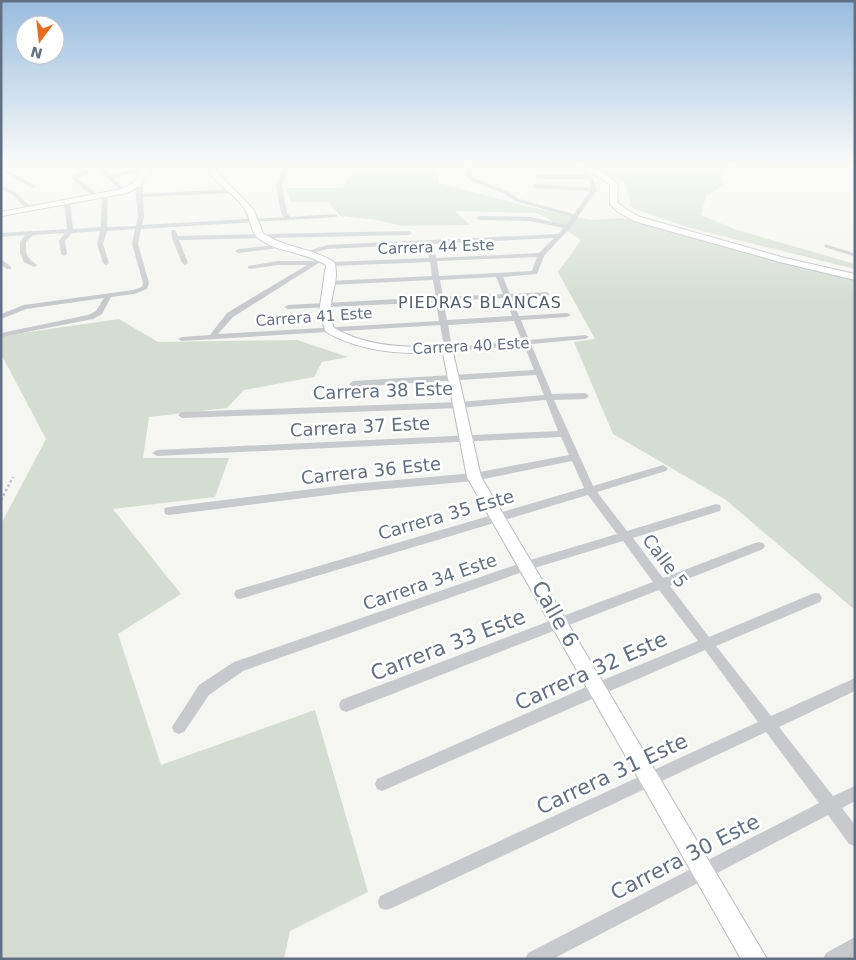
<svg xmlns="http://www.w3.org/2000/svg" width="856" height="960" font-family="'DejaVu Sans',sans-serif">
<style>
.green{fill:#d5ddd2}
.lines{fill:none;stroke-linecap:round;stroke-linejoin:round}
.secondary-casing{stroke:#b9bcc1;stroke-width:2}
.path{stroke:#bebfc2;stroke-width:2.5;stroke-dasharray:2.5 2.5;stroke-linecap:butt}
.lane{stroke:#c7c9cd;stroke-width:3}
.street{fill:#c7c9cd;fill-rule:evenodd}
.secondary{fill:#fff;fill-rule:evenodd}
.labels{text-anchor:middle;stroke-width:5;stroke-linejoin:round;paint-order:stroke}
.far-street-label{font-size:15px;fill:#627084;stroke:#fff}
.far-neighbourhood-label{font-size:16px;letter-spacing:1px;fill:#515b69;stroke:#fff}
.street-label{font-size:18px;fill:#627084;stroke:#fff}
.near-street-label{font-size:21px;fill:#627084;stroke:#fff}
</style>
<rect width="100%" height="100%" fill="#f5f6f1"/>
<!-- green -->
<path class="green" d="M354,166H436L439,183L526,206L591,220L623,218L779,262L855,280V610L726,500L613,434L574,342L595,339L558,272L581,240L547,218L536,213L455,211L470,225L401,226L377,220L340,216L328,202H291L286,188H343Z
M593,166H737L721,172L723,185L706,196L701,215L737,230L855,264V269L690,228L632,208L625,182Z
M119,319L158,342L297,340L348,357L322,362L314,377L244,390L227,408L149,417L143,458H229L215,497L113,509L181,594L118,634L161,765L315,710L368,892L290,931L284,959H1V524L46,439L1,354V336Z"/>
<g class="lines">
<!-- secondary casing -->
<g class="secondary-casing">
<path id="secondary" d="M145,166H152L140,186L127,193L1,216V212L122,189L134,182Z
M210,166H216L217,172L253,209L263,233C284,248 312,248 334,262C342,283 323,304 334,328C361,343 387,346 417,347C428,347 441,345 452,348L481,477L767,959H741L467,477L443,353C402,354 363,353 326,332L319,313L326,265C306,252 277,253 258,238C251,231 251,222 247,213C240,198 221,187 210,174Z
M578,166C593,166 608,173 618,185L617,202L624,208L640,217L785,258L855,274V280L780,262L634,221L618,212L610,204V185L603,179Z"/>
</g>
<!-- path -->
<path class="path" d="M1,500L13,477"/>
<!-- lane -->
<path class="lane" d="M826,246L855,255"/>
<!-- street -->
<path class="street" d="M68,166H75L89,172V174L77,178L99,196V198H95L71,178V176L82,173Z
M147,166L149,169L113,178L126,190L127,191L124,193L97,169L102,168L110,175Z
M284,166H290L282,185L287,213L290,217L335,214L337,215V217L141,229L138,244L149,283L147,289L134,294L111,297L102,314L93,319L1,337V333L88,315L96,311L104,298L26,309L1,319V314L24,305L133,290L142,287L143,283L132,244L135,229L107,231L103,244L109,263L106,265L103,263L97,244L100,231L72,233L65,241L67,254L64,256L61,254L59,241L65,233L33,235L26,242C26,257 27,257 37,265L34,267L24,262L20,253V242L25,235L1,237V233L67,229L64,203L67,201L70,203L73,229L101,227L102,195L105,193L108,195L107,227L136,226L138,216L136,196L137,188L134,184L137,182L143,188V194L231,189L234,191L231,193L143,197L144,216L142,225L284,217L281,213L276,185Z
M466,166H472V176L474,178L509,192L519,199L574,214L590,191L535,188L532,186L535,184L591,188L589,179H539L536,177L539,175H586L575,166C589,166 594,178 597,190L570,228L544,256L537,274L503,277L510,294L546,292L550,294L546,296L512,298L519,316L567,313L571,315L567,317L521,320L529,340L585,335L589,337L585,339L531,344L552,394L585,393L589,396L585,399L554,400L593,486L663,465L666,467L668,469L666,471L597,492L627,531L716,504L720,505L721,508L720,511L633,538L663,578L755,543L759,542L763,543L765,546L763,549L670,586L709,637L812,594L816,593L820,594L822,598L820,602L716,646L771,716L855,678V691L779,727L833,796L855,786V801L842,808L855,825V846L849,844L828,815L553,959H525L528,953L819,803L766,732L392,908L386,910L380,908L378,902L380,896L758,722L705,650L603,694L382,791L377,789L375,784L377,779L593,684L698,641L659,590L346,712L341,710L339,705L341,700L346,698L653,582L623,541L528,570L243,671L209,695L184,732L179,734L174,732L172,727L199,685L234,662L527,561L617,534L588,495L240,599L236,598L234,594L236,590L240,589L584,488L572,461L474,481L352,492L169,515L165,514L164,511L165,508L169,507L352,484L474,473L569,455L561,437L157,456L152,453L157,450L558,431L546,400L460,408L182,418L178,415L182,412L460,402L544,395L536,375L353,387L349,384L353,381L534,370L524,345L445,352L440,325L182,341L178,339L182,337L210,335L227,313L307,265H278L250,269L248,268V266L278,261H313L323,256L326,258L325,259L233,317L218,334L439,321L436,302L288,309L284,307L288,305L436,297L433,280L328,285L325,283L328,281L432,276L430,262L331,266L328,264L331,262L429,258L427,244L327,249L310,254L307,252L308,251L327,245L558,234L564,228L530,221L479,220L476,218L479,216L530,217L566,225L572,217L515,201L505,194L470,180L466,176ZM554,238L539,253L436,258L433,244ZM537,257L532,271L439,276L437,261ZM496,277L503,294L443,297L440,280ZM505,298L512,316L447,320L443,301ZM514,321L522,341L452,347L448,325Z
M1,167L36,186L37,187L32,188L1,170Z
M1,185L17,193L32,209V211H28L13,195L1,189Z
M171,230H175L178,236L409,231L412,233L409,235L179,240L188,263L185,265L182,263L172,238Z
M286,244L289,246L288,247L238,253L235,251L238,249Z
M1,259L11,267V269H7L1,265Z
M855,937V956L849,959H823L826,953Z"/>
<!-- secondary -->
<use href="#secondary" class="secondary"/>
</g>
<!-- sky -->
<linearGradient id="sky" x2="0" y2="1"><stop stop-color="#98bcde"/><stop offset="0.55" stop-color="#fafbf9"/><stop offset="1" stop-color="#fafbf9" stop-opacity="0"/></linearGradient>
<rect width="856" height="300" fill="url(#sky)"/>
<g class="labels">
<!-- far-street labels -->
<g class="far-street-label">
<text transform="translate(436 247) rotate(-2)" y="5">Carrera 44 Este</text>
<text transform="translate(314 317) rotate(-4)" y="5">Carrera 41 Este</text>
<text transform="translate(471 346) rotate(-3)" y="5">Carrera 40 Este</text>
</g>
<!-- far-neighbourhood labels -->
<g class="far-neighbourhood-label">
<text x="480" y="308">PIEDRAS BLANCAS</text>
</g>
<!-- street labels -->
<g class="street-label">
<text transform="translate(383 391) rotate(-2)" y="6">Carrera 38 Este</text>
<text transform="translate(360 427) rotate(-3)" y="6">Carrera 37 Este</text>
<text transform="translate(371 471) rotate(-6)" y="6">Carrera 36 Este</text>
<text transform="translate(446 515) rotate(-16)" y="6">Carrera 35 Este</text>
<text transform="translate(665 561) rotate(53)" y="6">Calle 5</text>
<text transform="translate(430 582) rotate(-19)" y="6">Carrera 34 Este</text>
</g>
<!-- near-street labels -->
<g class="near-street-label">
<text transform="translate(555 614) rotate(60)" y="7">Calle 6</text>
<text transform="translate(448 645) rotate(-21)" y="7">Carrera 33 Este</text>
<text transform="translate(591 671) rotate(-24)" y="7">Carrera 32 Este</text>
<text transform="translate(612 774) rotate(-25)" y="7">Carrera 31 Este</text>
<text transform="translate(685 857) rotate(-27)" y="7">Carrera 30 Este</text>
</g>
</g>
<!-- border -->
<rect width="856" height="960" fill="none" stroke="#627084" stroke-width="5"/>
<!-- north arrow -->
<g transform="translate(40 40) rotate(195)"><circle r="24" fill="#ffffff" stroke="#c0c6ce"/>
<path d="M0-4L9 19L0 12L-9 19Z" fill="#ed6c19"/>
<text y="-8" font-size="14" font-weight="bold" text-anchor="middle" fill="#627084">N</text>
</g>
</svg>
